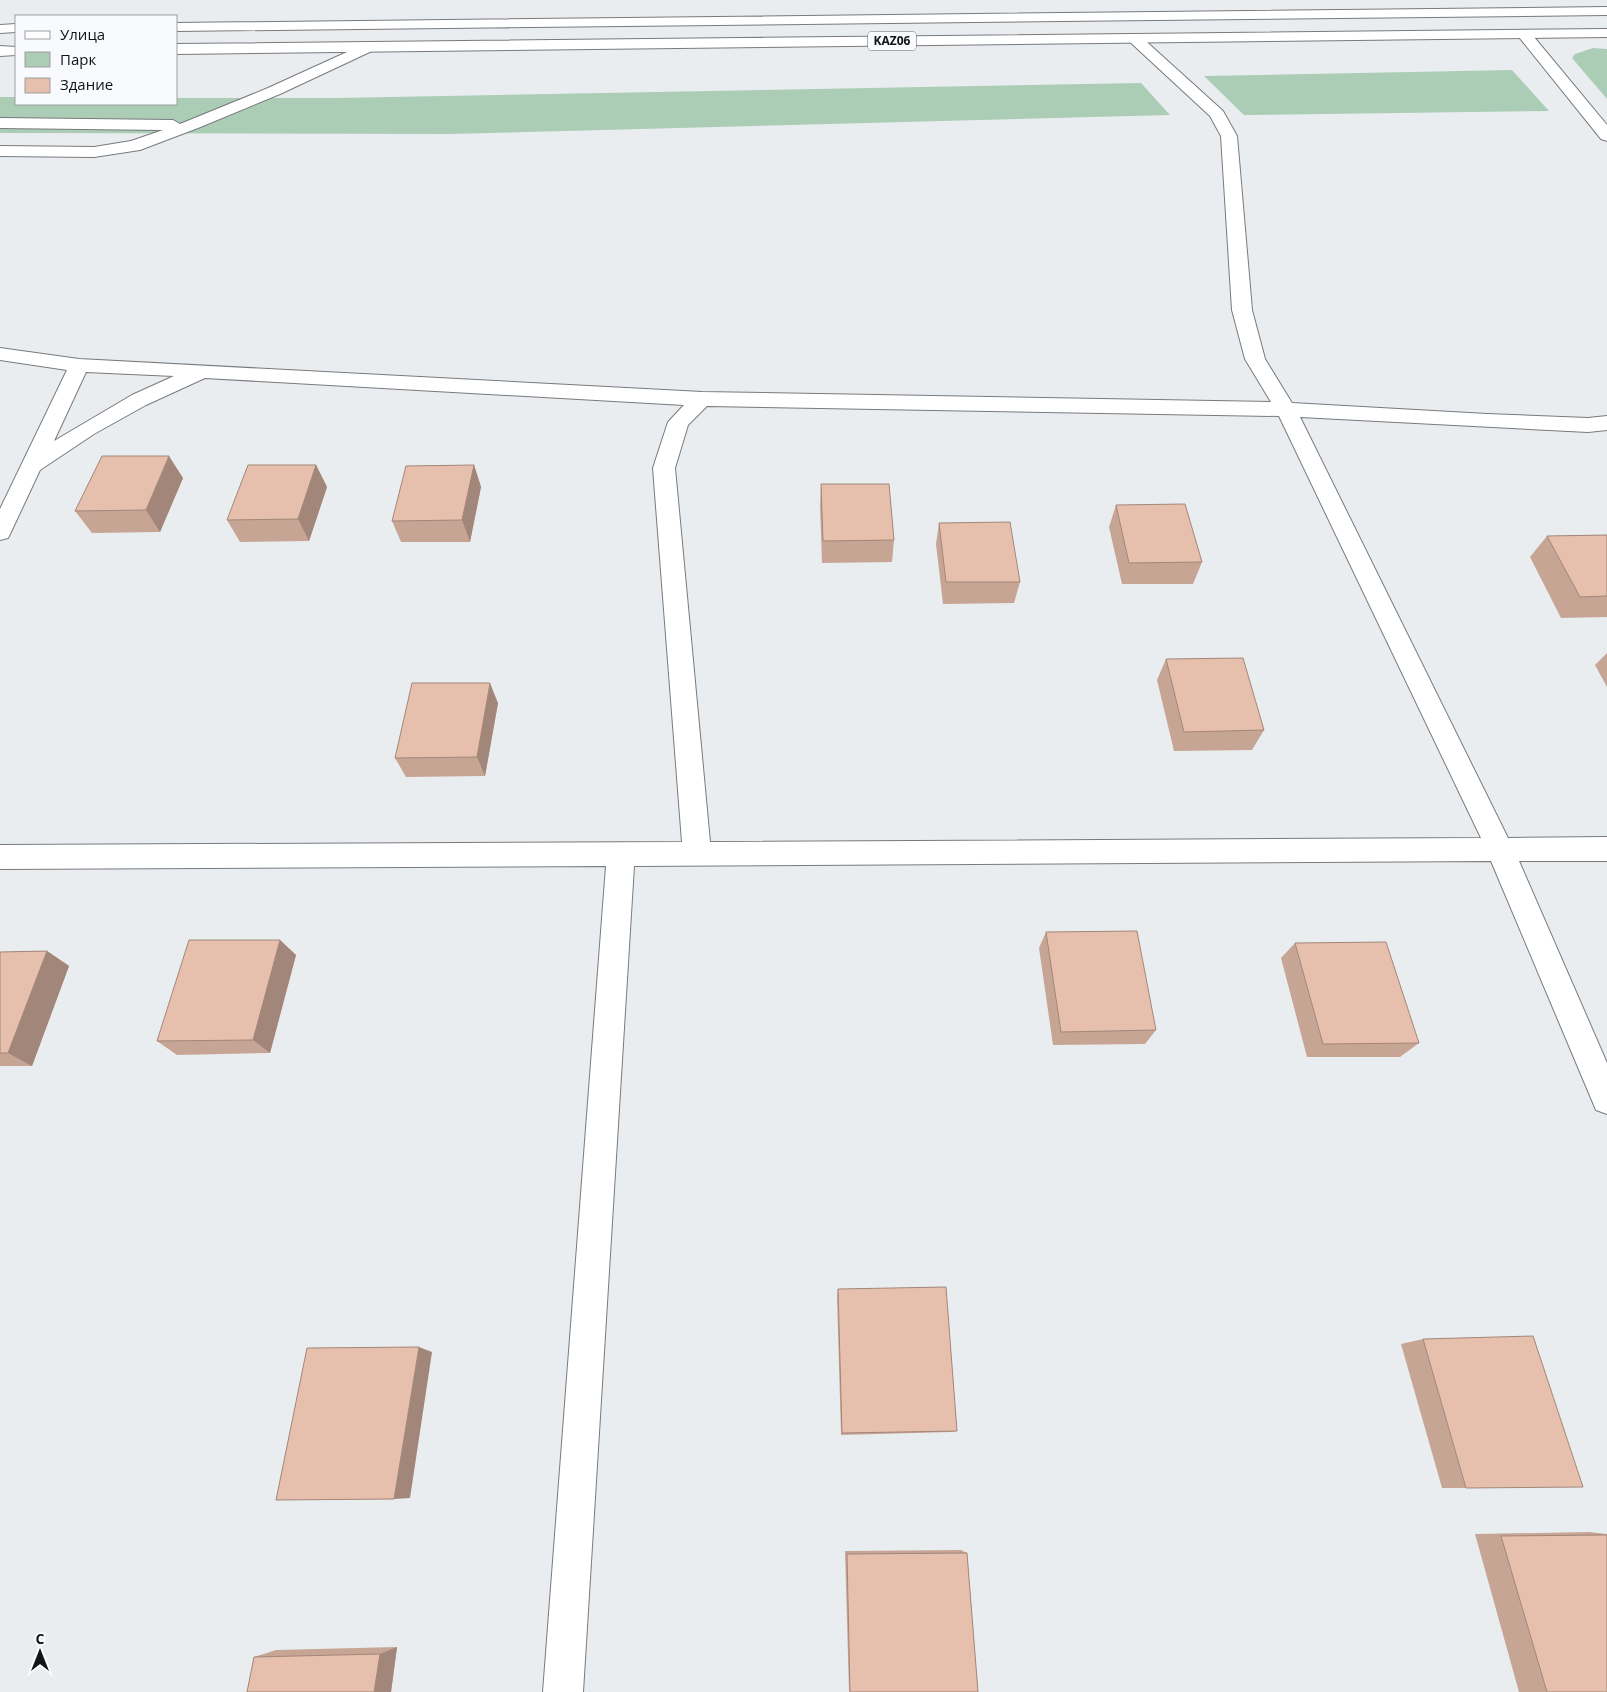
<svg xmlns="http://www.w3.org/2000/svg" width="1607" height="1692" font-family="'Open Sans',sans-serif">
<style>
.green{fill:#abcdb5}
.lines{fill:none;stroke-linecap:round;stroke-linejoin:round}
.lane-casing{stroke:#787a7d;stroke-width:2}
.street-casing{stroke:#787a7d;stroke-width:2}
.highway-casing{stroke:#787a7d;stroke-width:2}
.lane{fill:#fff;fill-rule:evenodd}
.street{fill:#fff;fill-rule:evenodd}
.highway{fill:#fff;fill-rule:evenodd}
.wall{fill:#c7a595}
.shaded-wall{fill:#a28679}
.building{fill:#e7c0ad;stroke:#a28679}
.labels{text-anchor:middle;stroke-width:4;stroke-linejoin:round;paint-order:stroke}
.shield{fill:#f8fafd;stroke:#57585a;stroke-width:1}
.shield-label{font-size:12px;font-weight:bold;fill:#121314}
</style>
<rect width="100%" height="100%" fill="#eaedf0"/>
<!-- green -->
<path class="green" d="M1593,48L1607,49V99L1572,58L1575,54Z
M1512,70L1549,111L1244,115L1204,76Z
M1141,83L1170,115L449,134L0,133V97H16V104H176V98H337Z"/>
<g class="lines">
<!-- lane casing -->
<g class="lane-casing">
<path id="lane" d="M1524,30L1529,31L1607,125V141L1601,139L1519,37L1517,34L1519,31Z
M369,42L374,44L377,47L374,50L280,94L198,128L140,150L94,157L0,156V146L94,147L131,141L163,130L0,128V118L173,120L180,124L268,88Z"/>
</g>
<!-- street casing -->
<g class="street-casing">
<path id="street" d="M1134,34L1139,35L1223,111L1237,136L1252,310L1265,359L1292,403L1487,414L1588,418L1607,416V430L1588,432L1300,417L1508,838L1607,837V861H1519L1607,1063V1114L1596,1110L1491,861L634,866L583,1692H543L606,866L0,869V845L682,842L653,468L668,422L684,405L205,378L146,405L94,434L40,470L11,532L8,538L0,540V509L67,370L0,360V348L79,359L702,392L1271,402L1245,359L1232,310L1221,136L1210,116L1129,41L1127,38L1129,35ZM86,372L174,376L132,395L54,441ZM707,406L1279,416L1481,838L710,842L675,468L688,425Z"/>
</g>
<!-- highway casing -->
<g class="highway-casing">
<path id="highway" d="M1607,7V15L176,31V23Z
M16,24V32L0,33V25Z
M1607,29V37L176,54V44Z
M0,46L16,47V55L0,56Z"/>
</g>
<!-- lane -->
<use href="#lane" class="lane"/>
<!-- street -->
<use href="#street" class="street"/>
<!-- highway -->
<use href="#highway" class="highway"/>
</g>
<!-- wall -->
<path class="wall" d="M316,465L327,487L309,541L240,542L227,520Z
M474,465L481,487L470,542H401L392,521Z
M183,478L160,532L92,533L75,511Z
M821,484L894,540L892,562L822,563L820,506Z
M1116,505L1202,562L1193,584H1122L1109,527Z
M939,523L1020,582L1014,603L943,604L936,544Z
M1607,535V617L1561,618L1530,557L1547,536Z
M1607,653V687L1595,665Z
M1166,659L1264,730L1252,750L1174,751L1157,680Z
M498,703L485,776L406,777L395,758Z
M1046,932L1156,1030L1145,1044L1053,1045L1039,948Z
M280,940L296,955L270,1053L177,1055L157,1041Z
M1295,943L1419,1043L1400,1057H1307L1281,958Z
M47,951L69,966L32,1066H0V952Z
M838,1289L957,1431L951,1432L841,1435L837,1296Z
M1423,1339L1466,1488H1442L1401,1344Z
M1589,1532L1607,1534V1692H1519L1475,1534Z
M961,1550L967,1553L978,1692H849L845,1551Z
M397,1647L391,1692H247L254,1657L276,1650Z"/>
<!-- shaded-wall -->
<path class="shaded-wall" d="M169,456L183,478L160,532L146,510Z
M316,465L327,487L309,541L298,519Z
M474,465L481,487L470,542L462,520Z
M490,683L498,703L485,776L477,757Z
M280,940L296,955L270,1053L253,1040Z
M47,951L69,966L32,1066L8,1053Z
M419,1347L432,1352L410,1498L394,1499Z
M397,1647L391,1692H374L380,1654Z"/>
<!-- building -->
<path class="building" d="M102,456H169L146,510L75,511Z
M248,465H316L298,519L227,520Z
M474,465L462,520L392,521L406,466Z
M821,484H889L894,540L823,541Z
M1185,504L1202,562L1129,563L1116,505Z
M1010,522L1020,582H946L939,523Z
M1607,535V596L1580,597L1547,536Z
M1243,658L1264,730L1184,732L1166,659Z
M412,683H490L477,757L395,758Z
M1137,931L1156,1030L1061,1032L1046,932Z
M189,940H280L253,1040L157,1041Z
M1386,942L1419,1043L1323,1044L1295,943Z
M47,951L8,1053H0V952Z
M946,1287L957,1431L842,1433L838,1289Z
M1533,1336L1583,1487L1466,1488L1423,1339Z
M419,1347L394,1499L276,1500L307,1348Z
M1607,1535V1692H1547L1501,1536Z
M967,1553L978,1692H850L847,1554Z
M380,1654L374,1692H247L254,1657Z"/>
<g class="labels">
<!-- shield labels -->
<rect class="shield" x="868" y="31.5" width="48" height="19" rx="4"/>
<g class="shield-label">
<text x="892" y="45">KАZ06</text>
</g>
</g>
<!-- legend -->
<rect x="15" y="15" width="162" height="90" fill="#f8fafd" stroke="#9c9ea0"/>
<rect x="25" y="31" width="25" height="8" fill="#ffffff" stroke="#9c9ea0"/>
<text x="60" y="40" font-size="15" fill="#121314">Улица</text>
<rect x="25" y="52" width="25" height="15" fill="#abcdb5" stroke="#9c9ea0"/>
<text x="60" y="65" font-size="15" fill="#121314">Парк</text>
<rect x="25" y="78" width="25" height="15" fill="#e7c0ad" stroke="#9c9ea0"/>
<text x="60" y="90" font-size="15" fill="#121314">Здание</text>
<!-- north arrow -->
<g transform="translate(40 1652)" stroke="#f8fafd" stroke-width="4" paint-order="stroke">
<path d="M0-4L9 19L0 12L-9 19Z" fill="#121314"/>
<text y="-8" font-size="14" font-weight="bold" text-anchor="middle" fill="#121314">С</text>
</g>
</svg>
